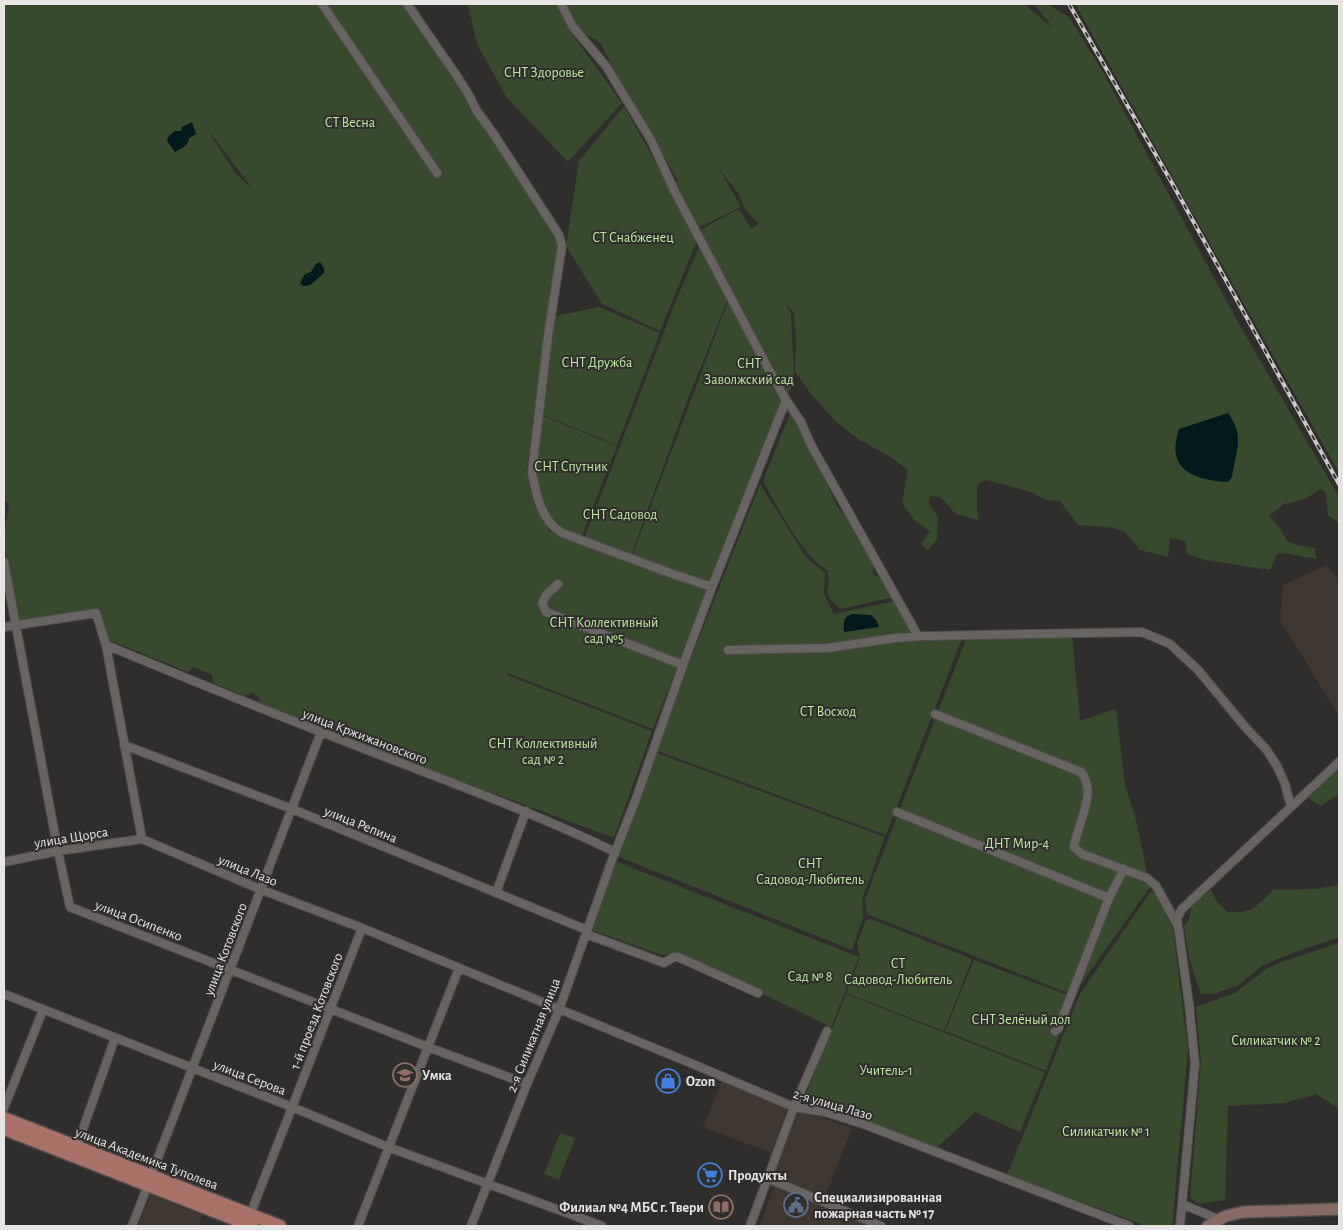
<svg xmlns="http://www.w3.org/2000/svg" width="1343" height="1230" font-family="'Alegreya Sans',sans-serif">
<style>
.built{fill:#3f3731}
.green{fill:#374a2c;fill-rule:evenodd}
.water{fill:#001a1c}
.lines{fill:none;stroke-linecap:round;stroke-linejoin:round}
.street-casing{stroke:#4e4c4b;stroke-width:10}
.secondary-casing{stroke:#4e4c4b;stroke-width:14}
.primary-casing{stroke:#4e4c4b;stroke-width:15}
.street{stroke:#676462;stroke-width:8}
.secondary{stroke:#886b65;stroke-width:11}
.primary{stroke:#a97168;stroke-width:12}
.rail-casing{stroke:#cdcbc9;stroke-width:4}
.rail{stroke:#302e2c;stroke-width:2;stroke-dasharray:5.5;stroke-linecap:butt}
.labels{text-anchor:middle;stroke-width:4;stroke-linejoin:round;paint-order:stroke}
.park-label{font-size:14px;fill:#bbec9d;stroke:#302e2c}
.street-label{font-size:14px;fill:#e7e5e4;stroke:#302e2c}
.poi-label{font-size:14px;font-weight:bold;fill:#e7e5e4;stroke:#302e2c;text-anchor:start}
</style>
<rect width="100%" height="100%" fill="#302e2c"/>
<!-- built -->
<path class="built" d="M1326,565L1339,580V716L1280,620L1283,585Z
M723,1078L788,1105L771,1153L703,1127Z
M799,1110L852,1128L824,1200L771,1179Z
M775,1185L877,1226H759Z
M151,1195L202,1215L199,1226H138Z"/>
<!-- green -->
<path class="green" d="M4,4H414L564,234L527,468L536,504L549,531L707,589L653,729L508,673L507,675L652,731L614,838L461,781L460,782L261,704L258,696L252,692L245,696L213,683L212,675L194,667L188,672L109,640L98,608L19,620L4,544C4,531 7,518 9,505L4,499ZM181,131L196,134L172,149L177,132ZM210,134H211L252,188L237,175ZM313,270L317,280L310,285L304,286L300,281C303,274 308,275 313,270Z
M468,4H555L570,31L622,103L568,162L507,98L477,44Z
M565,4H1024L1053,28L1034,4H1048L1069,17L1101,69L1238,322L1339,497V523L1328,515L1326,493L1320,489L1305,499L1284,504L1269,516L1280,528L1287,541L1296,545L1315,548L1316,559L1284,553L1277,554L1270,570L1205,560L1187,554L1185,541L1170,538L1168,557L1140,550L1125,532L1109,527L1078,525L1060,501L1046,500L1031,492L986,480L977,484V510L979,520L956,514L940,497L930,496L929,504L938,517L937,540L928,550L921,544L930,531L914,520L902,503L908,470L889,456L858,439L836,422L811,394L795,371L796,341L794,314L786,303L791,315L794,379L711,584L632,556L731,294L697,241L660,331L602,304L566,246L579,161L624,106L669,186L678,181L630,96L615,73L601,43L583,33L568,11ZM719,169L738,193L746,211L759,224L751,228L739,209L698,231V228L741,207Z
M1075,4H1339V473L1333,462Z
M700,245L728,299L686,404L631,556L584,539L677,298Z
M599,307L660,333L617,445L541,414L555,316Z
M791,411L797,418L837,506L856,529L874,557L873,573L875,576L883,579L899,596L840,609C818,590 833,591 827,570C800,553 779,509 763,481Z
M541,415L617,446L581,538L555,526L541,499L534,471Z
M760,484L806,557L825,573L824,594L834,614L894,601L916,639L962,638L886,835L655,750Z
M1072,635L1080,721L1116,709L1125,785L1136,820L1150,887L1073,995L867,914L865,899L967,637Z
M654,752L885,837L862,899L863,918L852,950L614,855Z
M1339,768V794L1320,806L1307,797Z
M615,861L859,957L831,1027L681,954L662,955L592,930Z
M1339,885V937L1298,951L1263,965L1239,985L1214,994H1201L1189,958L1184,926L1189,920L1191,906L1211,890L1217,902L1227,912C1253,914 1255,907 1273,890L1316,889Z
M1151,891L1156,895L1173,929L1188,1051L1172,1226H1147L1007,1175L1080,994Z
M871,919L972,959L944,1031L846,993L860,958L857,943L866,920Z
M1339,943V1109L1316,1094L1284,1103L1228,1106L1225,1200L1198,1204L1190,1197L1201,1062L1196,1007L1235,993L1266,969L1284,961Z
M974,960L1073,997L1046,1071L945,1031Z
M846,994L1045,1072L1020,1132L975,1112L937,1148L804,1099Z
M560,1133L575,1138L559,1180L544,1174Z"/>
<!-- water -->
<path class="water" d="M192,122L196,134L189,138C188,146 182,148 175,152L167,141L168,137L175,131H181L182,127Z
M320,262L324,268V273L310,285L304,286L300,284L305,274L311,272L316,264Z
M1228,413C1245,436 1236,450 1232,477L1228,482C1194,480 1165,470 1179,429Z
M852,614L871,615L877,621L879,627L844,632C843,623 843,617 852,614Z"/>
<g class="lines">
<!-- street casing -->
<g class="street-casing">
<path id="street" d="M322,4L437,173
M407,4L457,76L470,97L476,110L493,133L559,235L562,246L548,336L532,472C536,494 541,521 562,533L670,573L712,587
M561,4L573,27L606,66L651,140L675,192L769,370L786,400L801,422L811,445L918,636
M4,562L58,851L70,907L428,1047L527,1084
M558,584L547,594L542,603L546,612L683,665
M4,627L96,613L106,645L142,839L262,890L362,928L688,1062L794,1107L825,1112L866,1125L1129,1226
M106,645C193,681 281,717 370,751C452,783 535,813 615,852
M728,650L828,648L895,638L926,636L1142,632L1170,644L1198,670L1246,728L1266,749L1277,766L1285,784L1291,807
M935,714L1081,772C1098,793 1077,824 1074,847L1082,854L1147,878L1156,886L1177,924
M124,745L292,809L587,930
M897,812L1109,898
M4,862L58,851L142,839
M496,893L526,811
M586,934L664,963L674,957H678L758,993
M4,994L292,1107L388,1147L602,1226
M1055,1031L1058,1029L1109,898L1124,869
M4,1108L43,1010
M77,1146L115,1038
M151,1176L321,732
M769,1179L881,1226
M1182,1204L1218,1219
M250,1215L362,928
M132,1226L148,1185
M358,1226L459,968
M471,1226L527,1084L559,1010L612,860L637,796L683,665L712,587L786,400
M750,1226L794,1107L827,1031
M1180,1226L1195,1064L1189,1004L1177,918L1182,909L1339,762"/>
</g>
<!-- secondary casing -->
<g class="secondary-casing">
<path id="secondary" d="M1208,1226L1226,1216L1243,1212L1339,1209"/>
</g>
<!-- primary casing -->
<g class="primary-casing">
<path id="primary" d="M4,1118L280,1226
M4,1129L252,1226"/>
</g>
<!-- street -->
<use href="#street" class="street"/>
<!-- secondary -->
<use href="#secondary" class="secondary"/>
<!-- primary -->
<use href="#primary" class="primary"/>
<!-- rail casing -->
<g class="rail-casing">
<path id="rail" d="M1069,4L1172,183L1339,484"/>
</g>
<!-- rail -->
<use href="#rail" class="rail"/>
</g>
<!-- icons -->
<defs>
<g id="school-ring" transform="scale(1.25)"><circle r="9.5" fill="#302e2c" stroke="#8d6e63" stroke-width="1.5"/><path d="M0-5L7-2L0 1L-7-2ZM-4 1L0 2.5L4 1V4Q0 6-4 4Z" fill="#8d6e63"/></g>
<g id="shop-ring" transform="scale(1.25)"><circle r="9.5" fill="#302e2c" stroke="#3f7fe0" stroke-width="1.5"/><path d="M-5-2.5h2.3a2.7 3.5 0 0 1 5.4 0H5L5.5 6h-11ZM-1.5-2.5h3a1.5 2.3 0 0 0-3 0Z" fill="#3f7fe0"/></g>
<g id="supermarket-ring" transform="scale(1.25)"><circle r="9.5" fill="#302e2c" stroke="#3f7fe0" stroke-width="1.5"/><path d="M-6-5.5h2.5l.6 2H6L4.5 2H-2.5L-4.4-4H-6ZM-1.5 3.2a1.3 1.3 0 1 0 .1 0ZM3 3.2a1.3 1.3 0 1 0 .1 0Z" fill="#3f7fe0"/></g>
<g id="civic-ring" transform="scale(1.25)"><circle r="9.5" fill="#302e2c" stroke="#5c6f8a" stroke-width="1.5"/><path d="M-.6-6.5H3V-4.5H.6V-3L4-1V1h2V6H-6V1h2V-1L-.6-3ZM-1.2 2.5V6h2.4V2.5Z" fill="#5c6f8a"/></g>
<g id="library-ring" transform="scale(1.25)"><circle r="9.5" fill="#302e2c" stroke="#8d6e63" stroke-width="1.5"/><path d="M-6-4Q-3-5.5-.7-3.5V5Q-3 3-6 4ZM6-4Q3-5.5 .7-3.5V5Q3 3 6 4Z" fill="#8d6e63"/></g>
</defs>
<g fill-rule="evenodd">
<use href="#school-ring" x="405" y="1075"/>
<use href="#shop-ring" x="668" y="1081"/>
<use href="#supermarket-ring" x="710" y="1175"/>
<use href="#civic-ring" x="796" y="1205"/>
<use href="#library-ring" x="721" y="1207"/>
</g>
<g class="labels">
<!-- park labels -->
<g class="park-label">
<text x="544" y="77">СНТ Здоровье</text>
<text x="350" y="127">СТ Весна</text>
<text x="633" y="242">СТ Снабженец</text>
<text x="597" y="367">СНТ Дружба</text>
<text x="749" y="368">СНТ<tspan x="749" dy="16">Заволжский сад</tspan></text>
<text x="571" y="471">СНТ Спутник</text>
<text x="620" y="519">СНТ Садовод</text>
<text x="604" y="627">СНТ Коллективный<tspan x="604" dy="16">сад №5</tspan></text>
<text x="828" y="716">СТ Восход</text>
<text x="543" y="748">СНТ Коллективный<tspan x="543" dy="16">сад № 2</tspan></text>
<text x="1017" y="848">ДНТ Мир-4</text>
<text x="810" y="868">СНТ<tspan x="810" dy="16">Садовод-Любитель</tspan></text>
<text x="898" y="968">СТ<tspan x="898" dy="16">Садовод-Любитель</tspan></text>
<text x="810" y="981">Сад № 8</text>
<text x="1021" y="1024">СНТ Зелёный дол</text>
<text x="1276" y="1045">Силикатчик № 2</text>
<text x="886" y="1075">Учитель-1</text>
<text x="1106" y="1136">Силикатчик № 1</text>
</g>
<!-- street labels -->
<g class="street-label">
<text transform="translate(365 736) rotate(21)" y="5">улица Кржижановского</text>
<text transform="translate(361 824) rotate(22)" y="5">улица Репина</text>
<text transform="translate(71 837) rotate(-9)" y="5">улица Щорса</text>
<text transform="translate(248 870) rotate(22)" y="5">улица Лазо</text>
<text transform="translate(139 920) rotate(21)" y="5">улица Осипенко</text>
<text transform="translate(225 949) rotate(-69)" y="5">улица Котовского</text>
<text transform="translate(316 1011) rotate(-69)" y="5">1-й проезд Котовского</text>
<text transform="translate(533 1035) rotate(-68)" y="5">2-я Силикатная улица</text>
<text transform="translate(250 1077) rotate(21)" y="5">улица Серова</text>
<text transform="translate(833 1104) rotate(16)" y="5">2-я улица Лазо</text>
<text transform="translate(147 1158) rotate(21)" y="5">улица Академика Туполева</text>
</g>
<!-- poi labels -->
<g class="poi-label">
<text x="422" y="1080">Умка</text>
<text x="686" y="1086">Ozon</text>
<text x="728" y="1180">Продукты</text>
<text x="814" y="1202">Специализированная<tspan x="814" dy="16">пожарная часть № 17</tspan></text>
<text x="704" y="1212" text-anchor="end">Филиал №4 МБС г. Твери</text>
</g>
</g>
<!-- border -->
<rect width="1343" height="1230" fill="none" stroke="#e7e5e4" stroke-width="10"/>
</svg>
